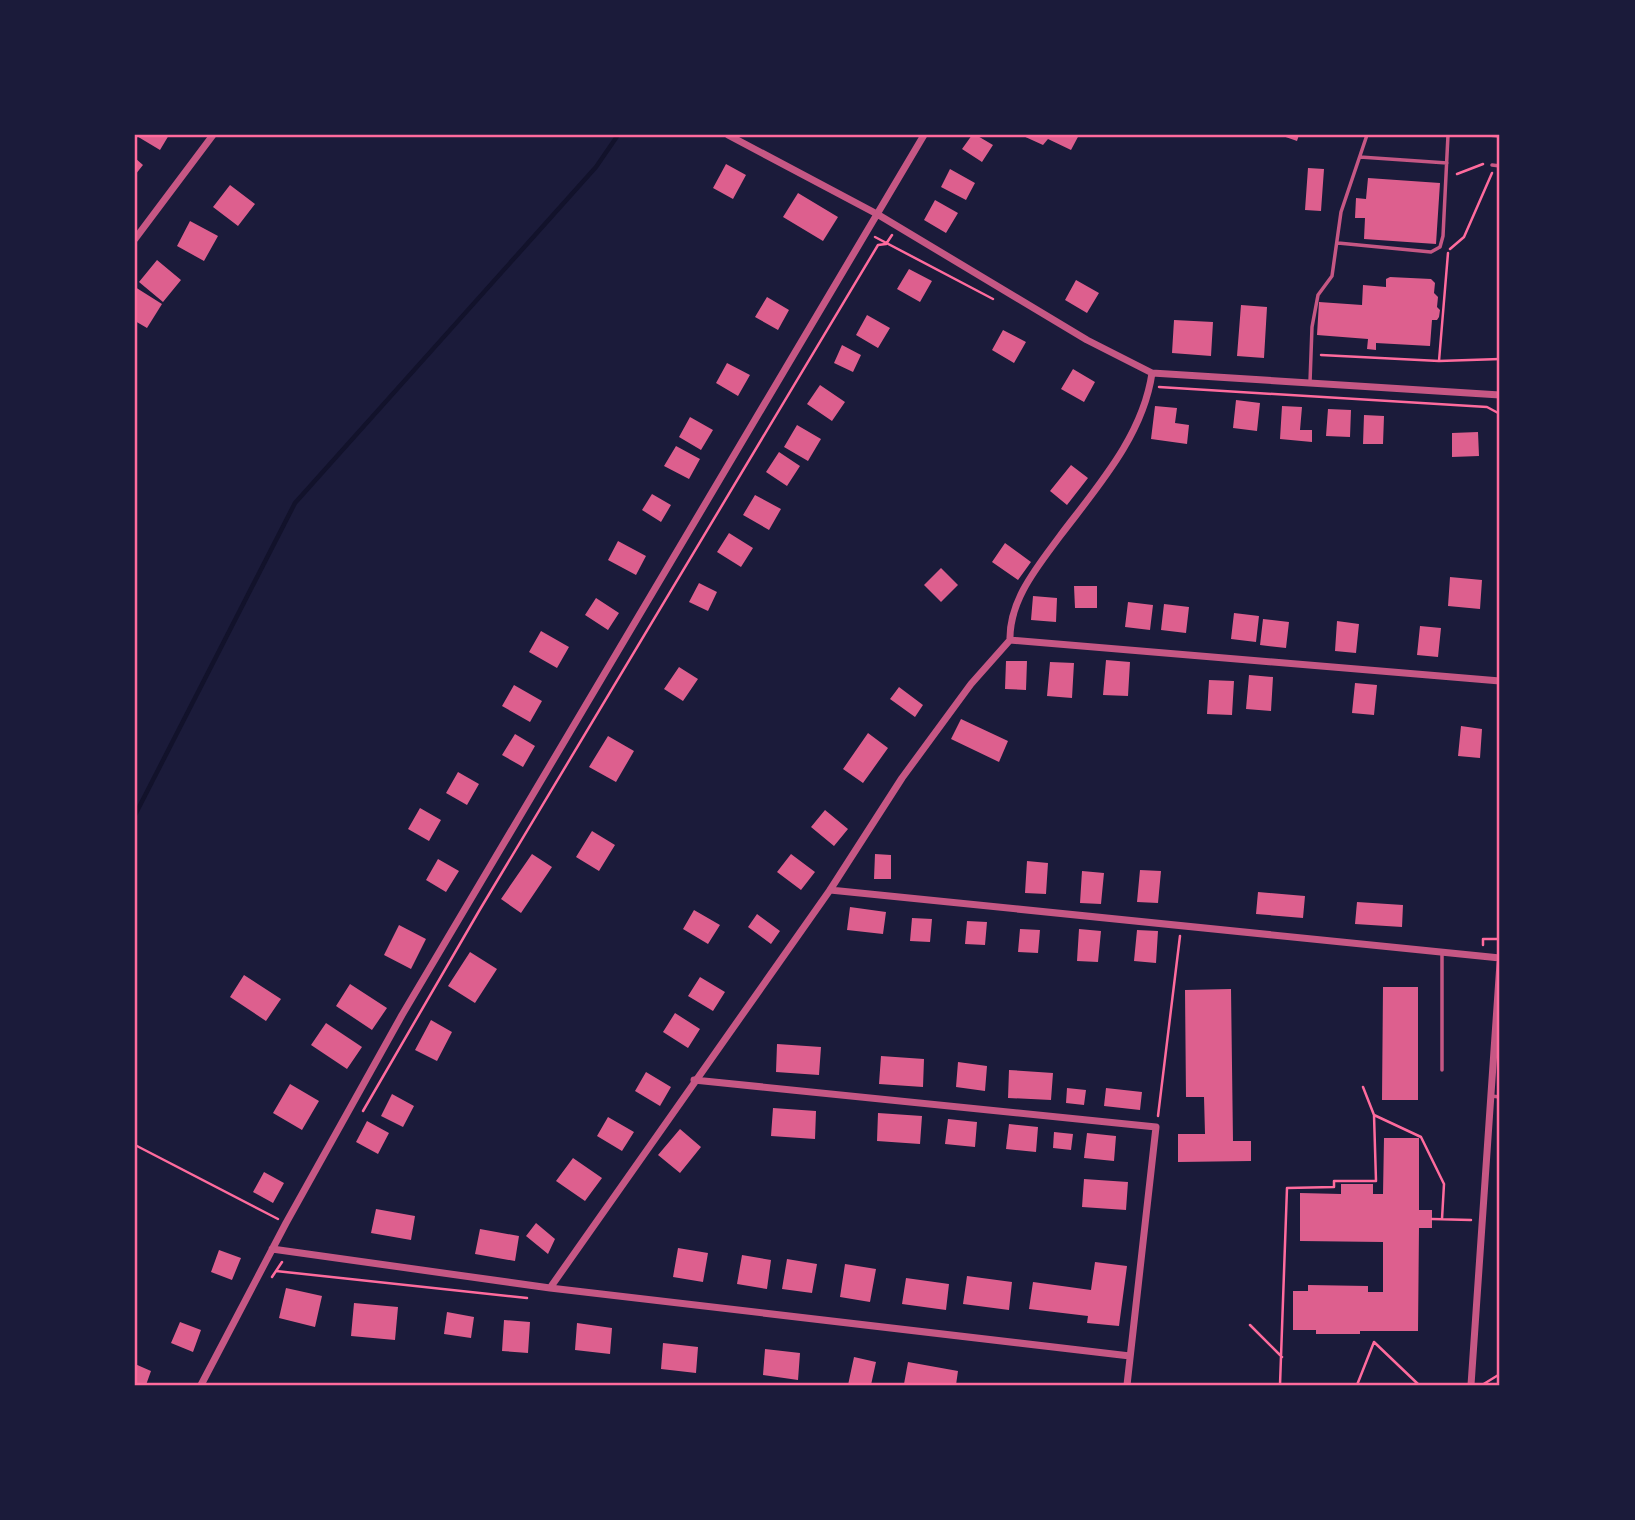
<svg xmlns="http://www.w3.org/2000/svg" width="1635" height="1520" font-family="'Libre Baskerville',serif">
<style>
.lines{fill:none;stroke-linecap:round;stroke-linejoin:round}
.stream{stroke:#12122b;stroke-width:4.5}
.building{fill:#dd5f8e}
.path{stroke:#ff6b9d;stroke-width:2.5}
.service{stroke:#c65784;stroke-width:3.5}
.minor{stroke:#c65784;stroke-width:7}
.neatline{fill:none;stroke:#ff6b9d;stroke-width:2.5}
</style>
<rect width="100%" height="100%" fill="#1b1b3a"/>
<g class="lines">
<!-- stream -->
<path class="stream" d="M135,815L295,503L596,167L618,135"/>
</g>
<!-- building -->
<path class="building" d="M135,135H169L160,150Z
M972,135H976L993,145L982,162L962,149Z
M1021,135H1079L1071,150L1048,139L1043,145Z
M1280,135H1299L1297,141Z
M135,158L143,165L135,175Z
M726,164L746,175L733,199L713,188Z
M1308,168L1324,169L1321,211L1305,210Z
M950,169L975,183L966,200L941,187Z
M1368,178L1440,183L1436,244L1364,239L1365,218H1355L1356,198L1366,199Z
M230,185L255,204L238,226L213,207Z
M798,193L838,217L823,241L783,217Z
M935,200L958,213L946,233L924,220Z
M190,221L218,236L204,261L177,246Z
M157,260L181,280L163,302L139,282Z
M909,269L932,281L920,302L897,289Z
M1390,277L1431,279L1435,283L1434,293L1438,297L1437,307L1440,310L1439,317L1437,320H1432L1430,346L1376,343V350L1367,349L1368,339L1317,335L1319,302L1362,305L1363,285L1386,287V279Z
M1076,280L1099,293L1087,313L1065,300Z
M135,287L162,304L147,328L135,321Z
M767,297L789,310L778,330L755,317Z
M1241,305L1267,307L1264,358L1237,356Z
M867,315L890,328L878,348L856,335Z
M1174,320L1213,322L1211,356L1172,353Z
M1003,330L1026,342L1014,363L992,350Z
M842,345L861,355L853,372L834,363Z
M727,363L750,375L738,396L716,383Z
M1073,369L1095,382L1084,402L1061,389Z
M820,385L845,402L832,421L807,404Z
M1236,400L1260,403L1257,431L1233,428Z
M1155,406L1177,408L1175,423L1189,425L1187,444L1151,439Z
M1282,406L1302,407L1300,430H1312V442L1280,439Z
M1328,409L1351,410L1350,437L1326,436Z
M1364,415L1384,416L1383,444H1363Z
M690,417L713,430L701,450L679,437Z
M797,425L821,439L808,461L784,447Z
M1478,432L1479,456L1452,457V433Z
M676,446L700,459L689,479L664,466Z
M779,452L800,466L787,486L766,472Z
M1071,465L1088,478L1067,505L1050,491Z
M652,494L671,505L661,522L642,510Z
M755,495L781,509L769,530L743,515Z
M729,533L753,548L741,567L717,552Z
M618,541L646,556L636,575L608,560Z
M1005,543L1031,562L1018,580L992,562Z
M941,568L958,585L941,602L924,585Z
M1450,577L1482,580L1480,609L1448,606Z
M699,583L717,592L708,611L689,602Z
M1074,586H1097V608H1075Z
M1033,596L1057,598L1056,622L1031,620Z
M596,598L619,613L608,630L585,615Z
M1128,602L1153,605L1150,630L1125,627Z
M1164,604L1189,607L1186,633L1161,630Z
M1234,613L1259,616L1256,642L1231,639Z
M1263,619L1289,622L1286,648L1260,645Z
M1337,621L1359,624L1356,653L1335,651Z
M1420,626L1441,628L1438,657L1417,655Z
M541,631L569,647L557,668L529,652Z
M1106,660L1130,662L1128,696L1103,695Z
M1006,661H1027L1026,690L1005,689Z
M1050,662L1074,663L1072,698L1047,696Z
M679,667L698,679L683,701L664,689Z
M1249,675L1273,677L1271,711L1246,709Z
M1209,680L1234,681L1232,715L1207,714Z
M1355,683L1377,685L1374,715L1352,713Z
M514,685L542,701L530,722L502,706Z
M899,687L923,705L915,717L890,699Z
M961,719L1008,741L999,762L951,739Z
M1461,726L1482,729L1480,758L1458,756Z
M868,733L888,748L863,783L843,769Z
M515,734L535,746L523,767L502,755Z
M608,736L634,751L616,782L589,767Z
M458,772L479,784L467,805L446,793Z
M420,808L441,820L429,841L408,829Z
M825,810L848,829L834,846L811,827Z
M592,831L615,845L599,871L576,857Z
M532,854L552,867L521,913L501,899Z
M791,854L815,872L801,890L777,872Z
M875,854L891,855V879H874Z
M438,859L459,871L446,892L426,880Z
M1027,861L1048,863L1046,894L1025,893Z
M1140,870L1161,871L1158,903L1137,902Z
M1082,871L1104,873L1101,904L1080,903Z
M1258,892L1305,896L1303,918L1256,914Z
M1357,902L1403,905L1402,927L1355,924Z
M850,907L886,912L883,934L847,930Z
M694,910L720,925L708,944L683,929Z
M757,914L780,931L771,944L748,927Z
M912,918L932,919L930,942L910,941Z
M967,921L987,922L985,945L965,944Z
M399,925L426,939L411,969L384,955Z
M1020,929L1040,930L1038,953L1018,952Z
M1079,929L1101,931L1098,962L1077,961Z
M1137,930L1158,931L1156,963L1134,961Z
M470,952L497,969L475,1003L448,986Z
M244,975L281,999L266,1021L230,997Z
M700,977L725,992L713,1011L688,996Z
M350,984L387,1008L372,1030L336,1006Z
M1383,987H1418V1100H1382Z
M1231,989L1233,1141H1251V1161L1178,1162V1134H1205L1204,1097H1186L1185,990Z
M675,1013L700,1029L688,1048L663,1032Z
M431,1020L452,1032L437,1061L415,1050Z
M326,1023L362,1047L347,1069L311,1045Z
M777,1044L821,1047L819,1075L776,1072Z
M881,1056L924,1059L923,1087L879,1084Z
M958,1062L987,1066L985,1091L956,1087Z
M1009,1070L1053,1073L1051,1100L1008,1098Z
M646,1072L671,1087L660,1106L635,1091Z
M290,1084L319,1101L302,1130L273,1113Z
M1067,1088L1086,1090L1084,1105L1066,1103Z
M1106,1088L1142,1092L1140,1110L1104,1106Z
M392,1094L414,1106L403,1127L381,1116Z
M773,1108L816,1111L815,1139L771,1136Z
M878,1113L922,1116L920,1144L877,1141Z
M608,1117L634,1132L622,1151L597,1136Z
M948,1119L977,1122L975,1147L945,1144Z
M367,1121L389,1133L378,1154L356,1142Z
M1009,1124L1038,1127L1036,1152L1006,1149Z
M680,1129L701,1147L680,1173L658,1155Z
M1054,1132L1073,1134L1071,1150L1053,1148Z
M1087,1133L1116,1136L1114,1161L1084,1158Z
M1384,1138H1419V1210H1432V1228H1419L1418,1331H1360V1334H1316V1330H1293V1291H1308V1285L1368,1286V1292H1383V1242L1300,1241V1193L1341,1194V1184H1373V1194H1383Z
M573,1158L602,1178L585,1201L556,1181Z
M264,1172L284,1183L273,1203L253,1192Z
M1084,1179L1128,1182L1126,1210L1082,1207Z
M376,1209L415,1216L411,1240L371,1233Z
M536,1223L555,1239L548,1254L526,1236Z
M480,1229L519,1236L515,1261L475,1254Z
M678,1248L708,1253L703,1282L673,1277Z
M219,1250L241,1258L232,1280L211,1272Z
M742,1255L771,1260L767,1289L737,1284Z
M787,1259L817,1264L812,1293L782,1289Z
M1095,1262L1127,1266L1119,1326L1087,1323L1088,1316L1029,1309L1033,1282L1091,1290Z
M845,1264L876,1269L870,1302L840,1297Z
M967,1276L1012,1282L1009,1310L963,1304Z
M906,1278L949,1284L946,1310L902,1304Z
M286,1288L322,1296L315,1327L279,1318Z
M354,1303L398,1307L395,1340L351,1336Z
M447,1312L474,1317L471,1338L444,1334Z
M504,1320L530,1322L528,1353L502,1351Z
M180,1322L201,1330L193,1352L171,1343Z
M577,1323L612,1328L610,1354L575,1350Z
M663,1343L698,1347L696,1373L661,1369Z
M765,1349L800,1353L798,1380L763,1375Z
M854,1357L876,1362L871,1385H848Z
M908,1362L958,1371L956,1385L904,1384Z
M135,1364L151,1371L146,1385H135Z"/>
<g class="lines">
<!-- path -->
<path class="path" d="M1457,174L1483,164
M875,237L993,299
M1450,249L1464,237L1492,173
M1321,355L1439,361L1500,359
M1439,361L1448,253
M1159,387L1487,407L1500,414
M1483,945V939H1500
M1363,1087L1374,1115
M363,1111L479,911L878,245L886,244L892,235
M1158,1116L1180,936
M135,1145L278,1219
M1432,1219L1471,1220
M276,1271L527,1298
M272,1277L282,1262
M1250,1325L1282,1357
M1280,1385L1287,1188L1334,1187V1181H1376L1374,1115L1421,1137L1444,1184L1442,1219
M1357,1385L1374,1342L1419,1385
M1482,1385L1500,1374"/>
<!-- service -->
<path class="service" d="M1488,135L1500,136
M1360,157L1447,163
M1492,165L1500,166
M1338,243L1431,252L1440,247L1443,236L1448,135
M1310,382L1312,327L1318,295L1332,276L1341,212L1367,135
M1442,1070V954
M1491,1096L1500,1097"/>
<!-- minor -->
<path class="minor" d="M728,135L877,214L1087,340L1152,373L1500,395
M135,239L213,135
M1010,640L1500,681
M830,890L1500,958
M694,1080L1156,1127L1127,1385
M272,1249L550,1288L1130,1356
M550,1288L830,890L902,778L971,684L1010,640C1009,600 1038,566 1060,536C1097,487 1143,436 1152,373
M201,1385L286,1223L402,1015L924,135
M1471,1385L1500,963"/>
</g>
<!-- border -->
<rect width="1635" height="1520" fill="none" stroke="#1b1b3a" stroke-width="273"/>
<rect x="136" y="136" width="1362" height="1248" class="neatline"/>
</svg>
